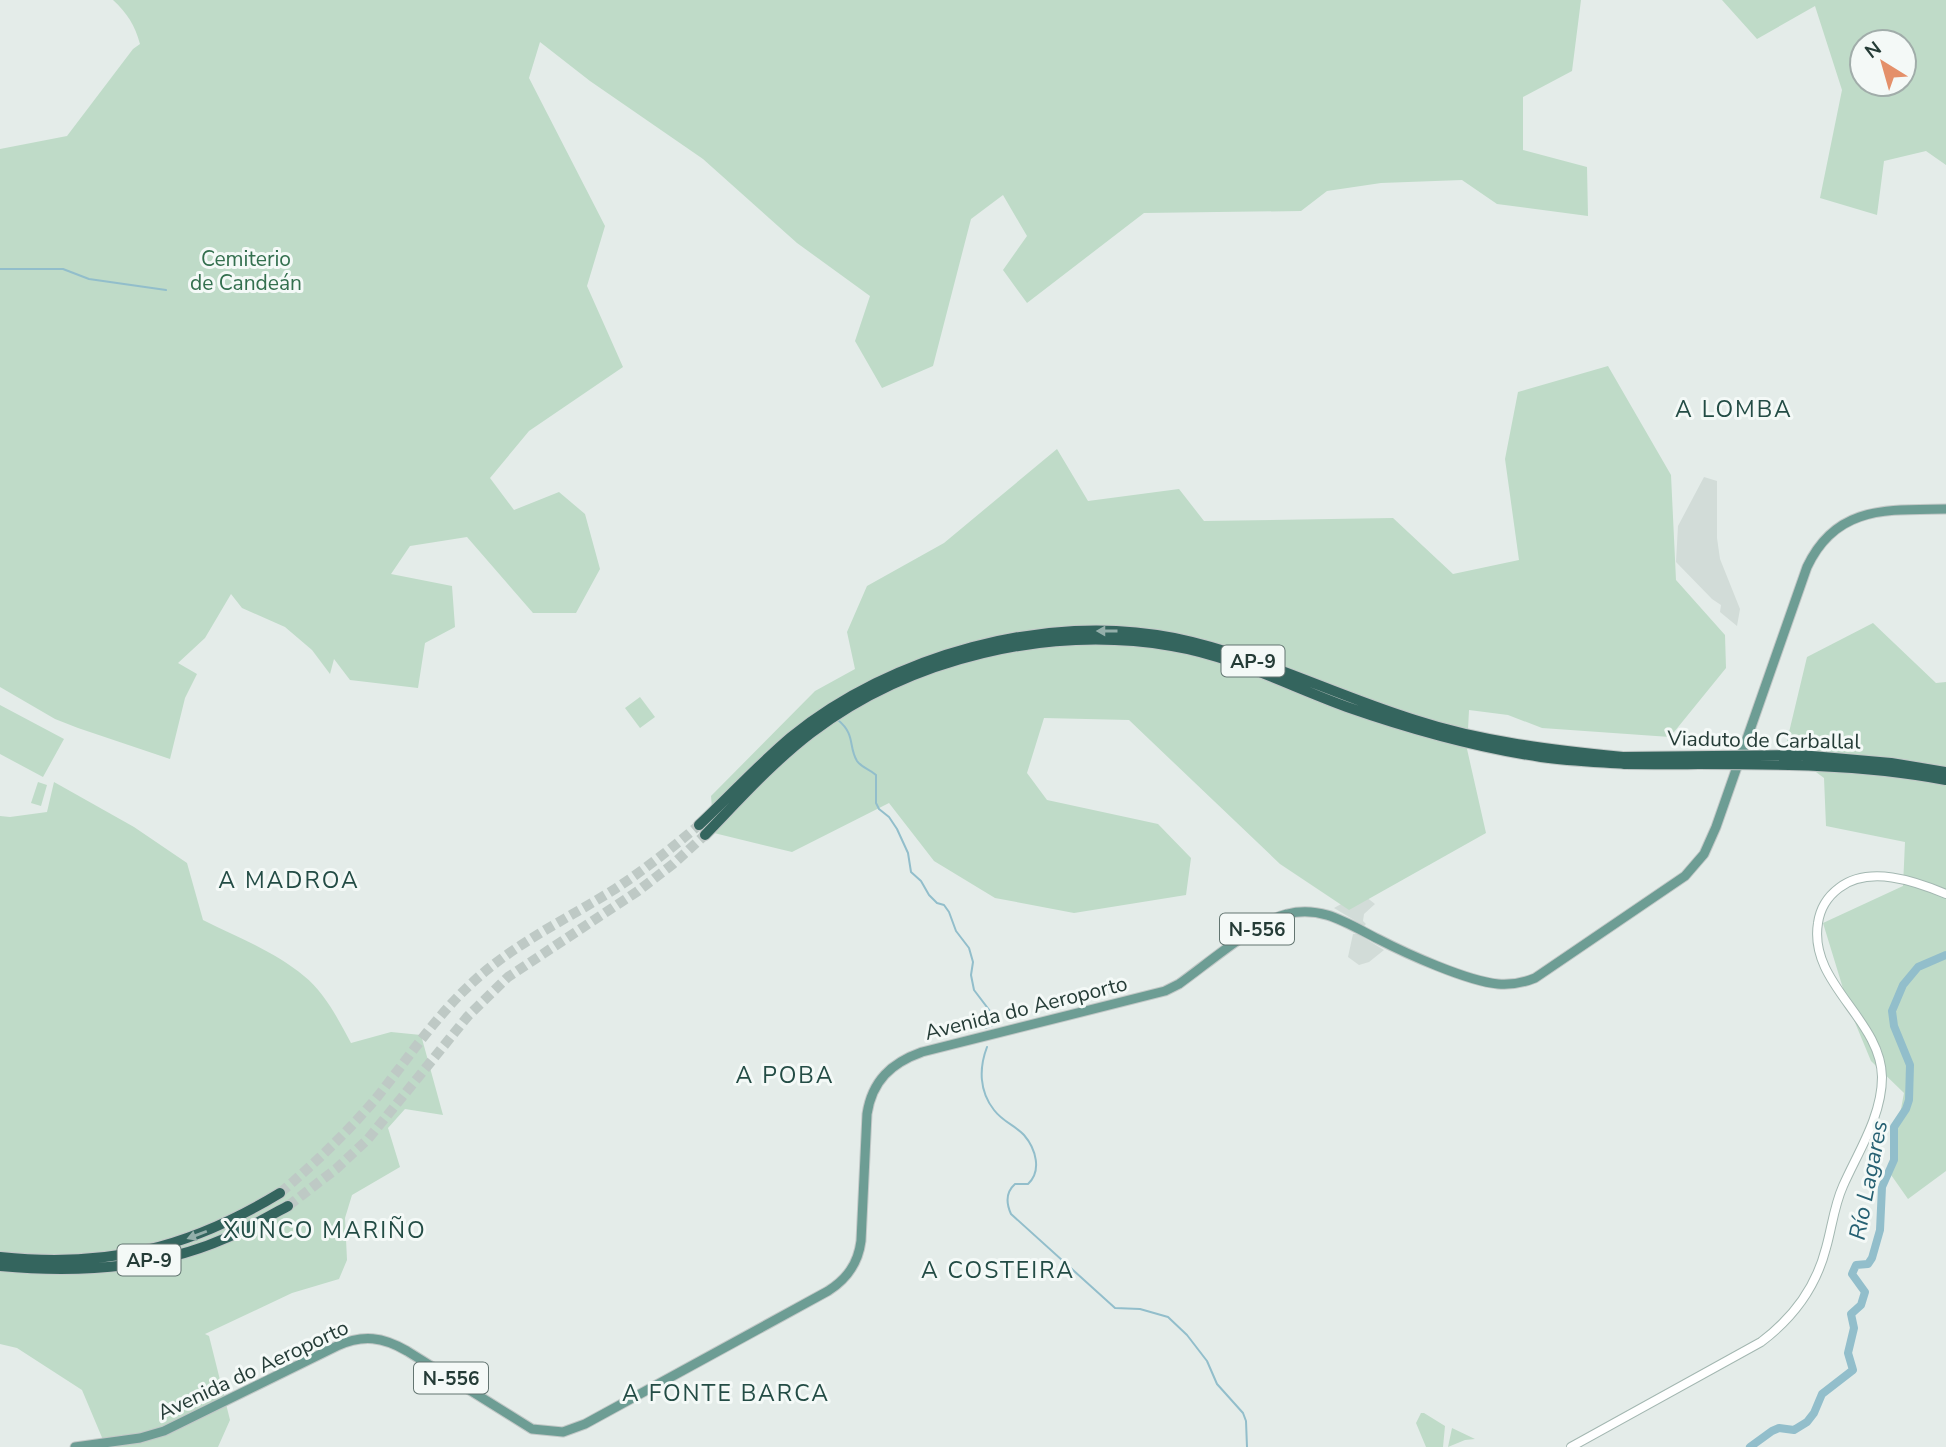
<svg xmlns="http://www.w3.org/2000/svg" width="1946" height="1447" font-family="'Nunito Sans',sans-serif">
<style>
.built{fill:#d2dcd8}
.green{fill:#bfdbc8;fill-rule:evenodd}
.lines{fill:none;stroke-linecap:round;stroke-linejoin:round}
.stream{stroke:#92becb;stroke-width:2}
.river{stroke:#92becb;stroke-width:8}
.motorway-tunnel{stroke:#bec9c5;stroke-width:10;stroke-dasharray:10 5;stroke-linecap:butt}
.secondary-casing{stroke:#a3b7b1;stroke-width:10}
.primary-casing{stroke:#c2c8c7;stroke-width:11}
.motorway-casing{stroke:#c2c8c7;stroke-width:12}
.secondary{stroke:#fff;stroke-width:8}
.primary{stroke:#6d9d94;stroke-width:9}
.motorway{stroke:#34655e;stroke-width:10}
.motorway-bridge-casing{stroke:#c2c8c7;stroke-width:12;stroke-linecap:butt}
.motorway-bridge{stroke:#34655e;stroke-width:10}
.oneway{fill:#94afaa}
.labels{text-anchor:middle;stroke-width:6;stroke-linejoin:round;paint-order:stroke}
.shield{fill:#f4f9f7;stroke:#637571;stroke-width:2}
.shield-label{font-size:19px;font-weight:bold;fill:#253c37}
.park-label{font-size:21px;fill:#336f4e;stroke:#f4f9f7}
.street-label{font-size:21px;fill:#253c37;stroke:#f4f9f7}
.neighbourhood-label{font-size:23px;letter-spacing:2px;fill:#234c45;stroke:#f4f9f7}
.water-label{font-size:23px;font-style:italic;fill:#256072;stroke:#f4f9f7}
</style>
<rect width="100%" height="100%" fill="#e4ece9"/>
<!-- built -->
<path class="built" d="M1704,477L1717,481V538L1720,559L1740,609L1737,626L1720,612L1721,605L1712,599L1676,562L1678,526Z
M1361,893L1375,904L1364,914L1363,921L1366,924L1364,926L1334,908Z
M1353,934H1358L1384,950L1369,962L1359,965L1348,957Z"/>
<!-- green -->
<path class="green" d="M113,0H1581L1572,71L1523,97V150L1587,167L1588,216L1497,204L1462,180L1381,183L1327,191L1301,211L1144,213L1027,303L1003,270L1027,236L1003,195L971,219L933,366L882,388L855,341L870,296L797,243L703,159L590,81L540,42L529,78L605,226L587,286L623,367L529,431L490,478L514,510L559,492L585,514L600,569L576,613H533L467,537L410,546L391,574L452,586L455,627L425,643L418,688L350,680L334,659L330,674L312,650L285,627L242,608L231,594L205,638L178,663L197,674L185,698L170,759L78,728L55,719L0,687V149L67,136L133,49L140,44C135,25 127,13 113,0Z
M1722,0H1946V165L1926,151L1884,161L1877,215L1820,198L1842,90L1815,6L1757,39ZM1862,42H1904V84H1862Z
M1608,366L1671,475L1676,580L1725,635L1726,668L1670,737L1542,728L1508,715L1469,710L1467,749L1486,833L1349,910L1280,864L1129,720L1044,718L1027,773L1047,800L1158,824L1191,858L1186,895L1074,913L995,898L934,861L889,803L792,852L714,833L711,796L815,691L855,669L847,632L867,586L944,543L1057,449L1088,501L1179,489L1204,521L1393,518L1453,574L1519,560L1505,459L1518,392Z
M1873,623L1936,683L1946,682V1171L1908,1199L1889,1172L1904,1093L1871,1061L1849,1008L1823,923L1903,886L1905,842L1826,826L1824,778L1785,749L1807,657Z
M640,697L655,717L640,728L625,708Z
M0,705L64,739L43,777L0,754Z
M38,782L47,785L41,806L31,803Z
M54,782L134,827L187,863L203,920C237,937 274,951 304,976C325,993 338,1019 351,1043L391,1032L421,1035L443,1115L405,1109L388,1128L400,1167L352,1195L345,1218L347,1260L339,1279L292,1293L205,1334L209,1336L230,1420L218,1447H106L82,1390L17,1348L0,1344V816L10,817L47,812Z
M1421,1413H1424L1445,1426L1443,1447H1426L1416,1423Z
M1452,1428L1475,1439L1465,1440L1448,1447Z"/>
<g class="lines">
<!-- stream -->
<path class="stream" d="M0,269H63L89,279L166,290
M838,720C856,735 848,746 857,761C862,768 870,769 876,775V803L879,809L889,817L897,829L908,853L911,872L921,881L929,895L937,903L944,905L949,912L956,931L969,948L973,962L971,975L974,990L996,1019L995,1024L985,1028
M987,1047C979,1068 979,1091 994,1110C1003,1122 1016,1126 1024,1135C1036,1149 1042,1171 1028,1184H1015C1006,1192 1006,1203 1011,1214L1115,1308L1140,1309L1168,1317L1187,1335L1207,1361L1217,1384L1243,1413L1246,1421L1247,1447"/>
<!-- river -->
<path class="river" d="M1750,1447L1772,1431L1779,1428L1794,1430L1807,1422L1814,1413L1822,1394L1853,1370L1848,1353L1854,1328L1851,1314L1861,1305L1865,1292L1852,1274L1856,1265L1868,1264L1872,1258L1880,1230L1882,1187L1894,1160V1127L1906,1109L1909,1100L1910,1065L1894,1026L1892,1011L1903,985L1918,967L1946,955"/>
<!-- motorway-tunnel -->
<path class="motorway-tunnel" d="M280,1193C315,1163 348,1132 378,1096C409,1057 436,1016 473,982C515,943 567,919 615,889C644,870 672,848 699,825
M288,1206L336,1169L368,1139L468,1016L508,977L638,891L673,864L705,835"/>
<!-- secondary casing -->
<g class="secondary-casing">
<path id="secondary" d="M1571,1447L1761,1342C1793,1318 1816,1287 1826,1248C1832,1227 1834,1206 1843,1186C1858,1152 1882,1116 1882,1077C1881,1019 1808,983 1818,923C1820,909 1827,897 1839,888C1869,865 1915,881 1946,894"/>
</g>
<!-- primary casing -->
<g class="primary-casing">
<path id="primary" d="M75,1447L140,1438L164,1431L337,1346C363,1334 383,1337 407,1351L532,1429L563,1432L585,1424L828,1291C847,1279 858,1264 861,1241L867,1114C872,1081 891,1063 922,1052L1165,991L1179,984C1206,965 1257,921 1287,914C1322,905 1348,924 1378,939C1407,954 1467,981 1498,984C1511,985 1523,983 1535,978L1685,876L1704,854L1716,827L1807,567C1836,505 1887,510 1946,509"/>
</g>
<!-- motorway casing -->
<g class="motorway-casing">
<path id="motorway" d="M699,825C730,796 759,764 791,737C892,655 1046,612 1174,638C1257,655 1334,695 1415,720C1482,742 1553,750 1623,757
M705,835C739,800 772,763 811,733C911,657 1049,625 1172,646C1233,656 1289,686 1347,707C1410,729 1474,747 1541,757C1569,761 1597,762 1625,764
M0,1257C107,1268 188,1249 280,1193
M0,1266C75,1273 156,1269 226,1238C247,1229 267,1217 288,1206"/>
</g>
<!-- secondary -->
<use href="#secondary" class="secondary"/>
<!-- primary -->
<use href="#primary" class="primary"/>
<!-- motorway -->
<use href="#motorway" class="motorway"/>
<!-- motorway-bridge casing -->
<g class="motorway-bridge-casing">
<path id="motorway-bridge" d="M1623,757L1800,755L1891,763L1946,772
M1625,764C1733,765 1840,760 1946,780"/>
</g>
<!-- motorway-bridge -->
<use href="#motorway-bridge" class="motorway-bridge"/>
</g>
<!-- one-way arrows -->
<defs><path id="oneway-solid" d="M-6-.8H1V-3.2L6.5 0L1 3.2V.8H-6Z" transform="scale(1.75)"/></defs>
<g class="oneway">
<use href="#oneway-solid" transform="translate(1107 631) rotate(180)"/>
<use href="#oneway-solid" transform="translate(197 1235) rotate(159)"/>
</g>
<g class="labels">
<!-- shield labels -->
<g class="shield">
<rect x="1221.5" y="645.5" width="63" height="31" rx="5"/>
<rect x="1220" y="913.5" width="74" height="31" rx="5"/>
<rect x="117.5" y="1244.5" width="63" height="31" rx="5"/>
<rect x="414" y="1362.5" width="74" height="31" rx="5"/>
</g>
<g class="shield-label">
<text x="1253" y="668">AP-9</text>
<text x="1257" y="936">N-556</text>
<text x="149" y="1267">AP-9</text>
<text x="451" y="1385">N-556</text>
</g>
<!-- park labels -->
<g class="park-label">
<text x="246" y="266">Cemiterio<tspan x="246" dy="24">de Candeán</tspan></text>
</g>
<!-- street labels -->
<g class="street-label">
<text transform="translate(1764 740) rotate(1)" y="7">Viaduto de Carballal</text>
<text transform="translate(1026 1008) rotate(-14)" y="7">Avenida do Aeroporto</text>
<text transform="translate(253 1370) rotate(-25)" y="7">Avenida do Aeroporto</text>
</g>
<!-- neighbourhood labels -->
<g class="neighbourhood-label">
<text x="1734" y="417">A LOMBA</text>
<text x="289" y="888">A MADROA</text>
<text x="785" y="1083">A POBA</text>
<text x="325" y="1238">XUNCO MARIÑO</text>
<text x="998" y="1278">A COSTEIRA</text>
<text x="726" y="1401">A FONTE BARCA</text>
</g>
<!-- water labels -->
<g class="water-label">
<text transform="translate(1868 1180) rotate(-79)" y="8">Río Lagares</text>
</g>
</g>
<!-- north arrow -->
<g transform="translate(1883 63) rotate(323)"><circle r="33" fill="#f4f9f7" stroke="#a1adaa" stroke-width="2"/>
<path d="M0-5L12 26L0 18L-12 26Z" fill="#e4906a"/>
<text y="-10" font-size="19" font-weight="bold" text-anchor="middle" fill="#253c37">N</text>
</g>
</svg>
